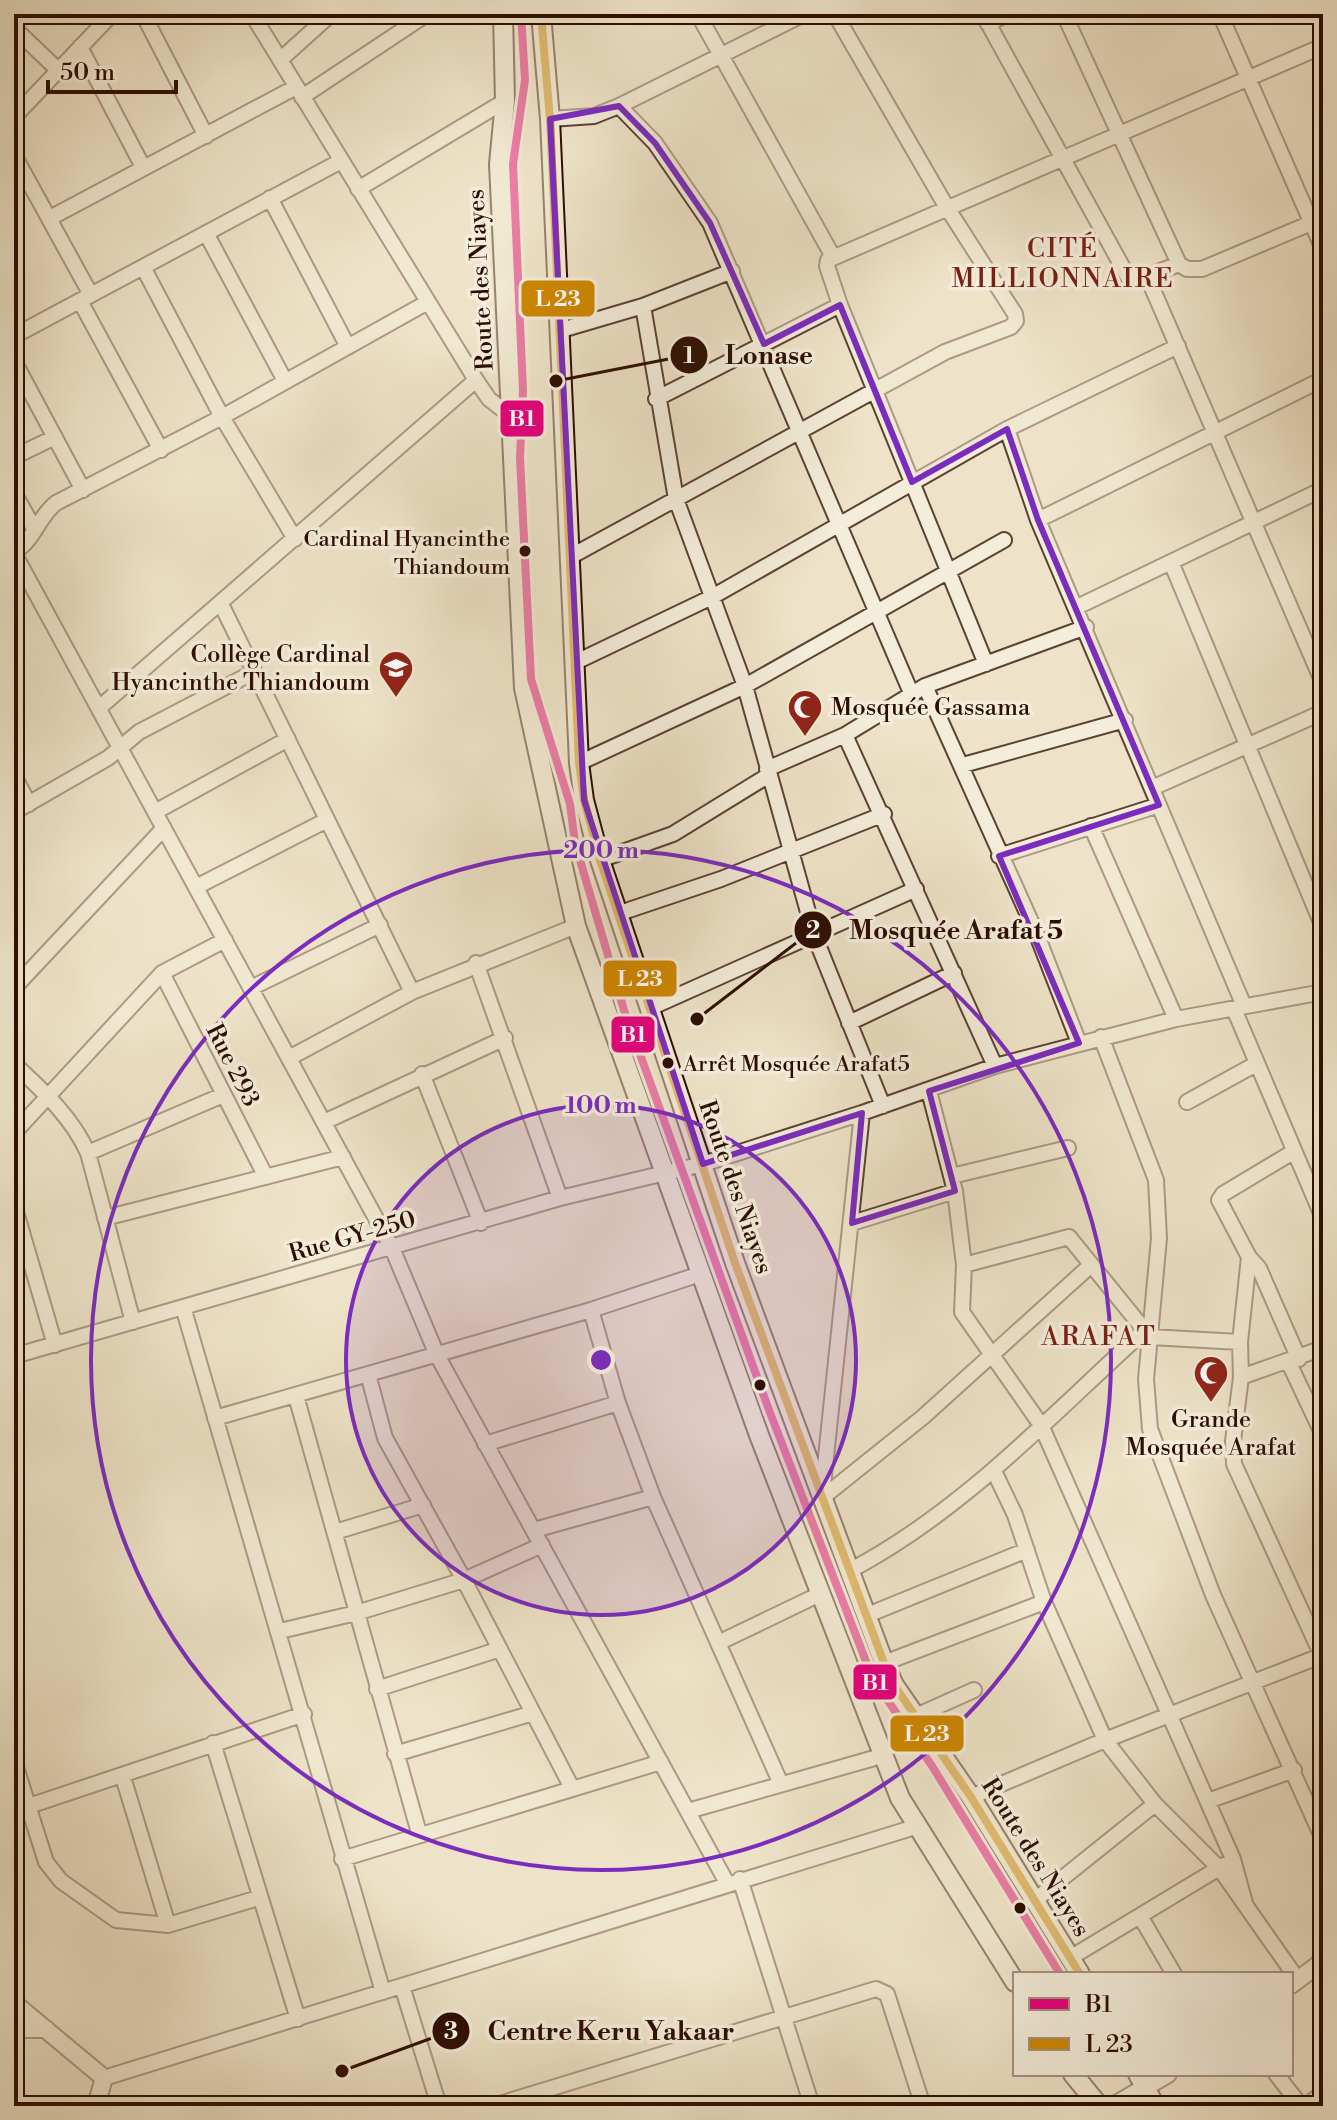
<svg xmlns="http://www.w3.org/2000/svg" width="1337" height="2120" font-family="'Libre Bodoni',serif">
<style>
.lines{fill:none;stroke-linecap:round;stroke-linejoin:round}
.minor-casing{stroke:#5c4233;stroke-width:18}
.tertiary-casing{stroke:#5c4233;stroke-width:20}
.secondary-casing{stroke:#2c0d01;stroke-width:22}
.minor{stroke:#f4eddb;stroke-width:14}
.tertiary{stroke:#f4eddb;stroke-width:16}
.secondary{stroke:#f4eddb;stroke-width:18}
.bus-1-casing{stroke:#f4eddb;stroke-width:14}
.bus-2-casing{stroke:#f4eddb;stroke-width:14}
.bus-1{stroke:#e5007d;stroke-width:8}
.bus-2{stroke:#ce8700;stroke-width:8}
.marked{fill:none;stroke:#7b2cbf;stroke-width:6;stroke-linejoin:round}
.ring{fill:none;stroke:#7b2cbf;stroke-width:4}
.bus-dot{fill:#2c0d01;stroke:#f4eddb;stroke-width:3}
.labels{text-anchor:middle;stroke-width:7;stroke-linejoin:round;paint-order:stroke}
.bus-label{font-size:22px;fill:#2c0d01;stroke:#f4eddb;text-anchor:end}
.street-label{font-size:24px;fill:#2c0d01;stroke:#f4eddb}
.poi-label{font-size:24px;fill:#2c0d01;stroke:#f4eddb;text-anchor:end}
.neighbourhood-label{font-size:26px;letter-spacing:2px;fill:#7a1f14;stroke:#f4eddb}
.centre{fill:#7b2cbf;stroke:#f4eddb;stroke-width:4}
.ring-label{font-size:24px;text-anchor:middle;font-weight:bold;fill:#7b2cbf;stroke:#f4eddb;stroke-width:7;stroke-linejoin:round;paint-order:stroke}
.leader{fill:none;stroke:#2c0d01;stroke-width:3}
.callout-dot{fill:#2c0d01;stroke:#f4eddb;stroke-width:3}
.mark-label{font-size:24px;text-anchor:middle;font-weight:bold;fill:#fff}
.callout-label{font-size:26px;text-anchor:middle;font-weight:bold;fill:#2c0d01;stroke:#f4eddb;stroke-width:7;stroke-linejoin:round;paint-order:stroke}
.line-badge{stroke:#f4eddb;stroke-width:3}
.badge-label{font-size:22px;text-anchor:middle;font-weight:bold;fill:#fff}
</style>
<rect width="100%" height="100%" fill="#eee3c8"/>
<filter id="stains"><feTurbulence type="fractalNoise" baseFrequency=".0025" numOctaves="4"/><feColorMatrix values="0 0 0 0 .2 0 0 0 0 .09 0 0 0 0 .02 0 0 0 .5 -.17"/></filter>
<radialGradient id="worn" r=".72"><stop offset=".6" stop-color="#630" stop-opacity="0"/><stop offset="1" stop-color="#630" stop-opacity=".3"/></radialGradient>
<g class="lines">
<!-- minor casing -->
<g class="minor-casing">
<path id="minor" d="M143,14L206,136
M252,14L476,380L489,399L511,416
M698,14L832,255
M983,14L1128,277L1147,276L1179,264L1187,269H1202L1323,218
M1064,14L1179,264
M1220,14L1323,249
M988,24L1007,14
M14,28L58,70
M80,47L143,167
M280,60L331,14
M302,97L427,14
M619,106L655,143L710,223L912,695
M14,117L112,14
M550,119L594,116L619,106L804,14
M14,155L91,295
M358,189L505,101
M270,198L348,347
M50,218L296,87
M206,233L285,381
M143,267L222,417L295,539
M1147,276L1323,683
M80,301L161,450
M643,306L676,499L745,686L815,937L883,1106
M558,331L643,306L732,271
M14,336L341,161
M14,361L83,490
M656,399L840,305
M1007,429L1038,520L1244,1006
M14,457L55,437
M14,493L35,530
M1038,520L1323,379
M14,552C34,541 38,517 56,503L222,417L428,302
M14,553L392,1248L437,1355L727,1883
M568,558L945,352L1011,327L1016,321L1015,314L946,206L835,14
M1171,562L1323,927
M221,604L412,992
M1077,607L1323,489
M576,662L712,597L1007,429L1178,346
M986,664L840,305L827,266L828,260L1323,46
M925,686L1037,935L1079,1043
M99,708L476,380
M845,735L995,1066
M579,763L745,686L1004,540
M963,765L1125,720
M767,769L845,735L925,686L1086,627
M14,776L29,804
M1152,788L1323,712
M14,812L108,758L139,732L254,672
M155,812L288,739
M1091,826L1176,1019
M999,856L1159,805
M600,860L673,834L769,775
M196,887L327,820
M617,914L721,879L884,814
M476,963L560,1198
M162,973L266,1177
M14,988L164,828
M251,988L380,925
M650,1008L916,889
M1234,1009L1323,1218
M849,1023L954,973
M1101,1037L1156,1180L1159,1238L1146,1379L1150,1429L1213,1595L1323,1839
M289,1058L412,992L576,926
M14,1064C43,1091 71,1116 88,1153L133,1322
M422,1074L481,1223
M929,1091L955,1191L964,1265L962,1312L1041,1425L1233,1859L1245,1903
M1187,1102L1256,1064
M324,1122L505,1038
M14,1133L162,973L225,940
M1293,1152L1223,1194L1219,1200L1249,1257L1240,1342L1241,1377L1233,1441L1234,1464L1323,1658
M88,1153L223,1095
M952,1176L1068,1148
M14,1205L55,1345
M105,1218L343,1157
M852,1223L955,1191
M1249,1257L1259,1268L1299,1359
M964,1265L1069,1237L1150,1337L1240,1342
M183,1307L383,1992
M591,1310L618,1403L653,1497L781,1784
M14,1356L560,1198L703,1164L862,1113L995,1066L1176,1019L1323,992
M1289,1363L1323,1435
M368,1374L385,1438L464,1580L572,1788
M1241,1377L1323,1348
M296,1396L419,1833
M215,1418L591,1310L700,1274
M485,1444L618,1403
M994,1471L1015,1515L1044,1602L1105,1740L1155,1804L1220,1869L1298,1980
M822,1495L862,1113
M822,1498L923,1417L1091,1265
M534,1530L653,1497
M335,1532L423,1505
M849,1571C962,1512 1049,1417 1143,1332
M865,1616L1027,1550
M280,1631L356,1613L464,1580L542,1545
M718,1643L820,1594
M884,1663L1044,1602
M377,1689L500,1649
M916,1716L974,1690
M213,1743L298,2019
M395,1754L533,1713
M14,1761L46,1862L61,1881L116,1920L168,1925L258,1898
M123,1777L168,1925
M971,1797L1105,1740L1323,1655
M1208,1801L1294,1770
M14,1811L304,1714
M688,1811L885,1755
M342,1859L661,1762
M740,1879L812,2106
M1034,1901L1155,1804
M1140,1916L1174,1974
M1070,1958L1224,1865
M402,1986L439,2106
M1276,2074L1301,2106
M104,2078L915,1827
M493,2106L876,1989L887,1994L923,2106
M1306,2106L1323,2093"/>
</g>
<!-- tertiary casing -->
<g class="tertiary-casing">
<path id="tertiary" d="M1291,1985L1323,1961
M14,2003L104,2078L96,2106
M14,2029H46
M1113,2106L1168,2074"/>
</g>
<!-- secondary casing -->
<g class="secondary-casing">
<path id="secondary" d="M503,14L505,101L499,164L524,688L576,926L759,1435L900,1798L1015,1982
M541,14L550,119L579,763L584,800L600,860L735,1263L884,1663L894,1685L971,1797L1080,1974
M1073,2074L1099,2106
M1138,2074L1155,2106"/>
</g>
<!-- minor -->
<use href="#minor" class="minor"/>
<!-- tertiary -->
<use href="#tertiary" class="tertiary"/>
<!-- secondary -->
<use href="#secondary" class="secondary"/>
<!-- bus-1 casing -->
<g class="bus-1-casing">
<path id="bus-1" d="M521,14L525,80L513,164L523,390L520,458L531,679L570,804L575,843L624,1010L769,1410L872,1677L932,1766L1060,1974"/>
</g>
<!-- bus-2 casing -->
<g class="bus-2-casing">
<path id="bus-2" d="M541,14L550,119L579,763L584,800L600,860L735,1263L884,1663L894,1685L971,1797L1080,1974"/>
</g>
<!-- bus-1 -->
<use href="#bus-1" class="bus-1"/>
<!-- bus-2 -->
<use href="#bus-2" class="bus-2"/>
</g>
<!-- marked area -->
<path d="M0 0H1337V2120H0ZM619,106L655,143L710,223L764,344L840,305L912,482L1007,429L1038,520L1159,805L999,856L1079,1043L929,1091L955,1191L852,1223L862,1113L703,1164L584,800L550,119Z" fill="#eee3c8" fill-opacity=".55" fill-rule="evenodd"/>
<path class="marked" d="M619,106L655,143L710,223L764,344L840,305L912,482L1007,429L1038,520L1159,805L999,856L1079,1043L929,1091L955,1191L852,1223L862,1113L703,1164L584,800L550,119Z"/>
<!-- distance rings -->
<circle cx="601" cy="1360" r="255" fill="#7b2cbf" fill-opacity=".12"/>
<g class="ring">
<circle cx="601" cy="1360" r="255"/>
<circle cx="601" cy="1360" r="510"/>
</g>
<!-- icons -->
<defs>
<g id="university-pin" transform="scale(1.8)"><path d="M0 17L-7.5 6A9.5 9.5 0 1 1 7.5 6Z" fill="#8f2418" stroke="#f4eddb"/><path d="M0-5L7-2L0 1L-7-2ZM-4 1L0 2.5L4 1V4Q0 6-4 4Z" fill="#fff"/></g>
<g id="mosque-pin" transform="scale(1.8)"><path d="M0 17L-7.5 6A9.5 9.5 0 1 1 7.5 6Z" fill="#8f2418" stroke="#f4eddb"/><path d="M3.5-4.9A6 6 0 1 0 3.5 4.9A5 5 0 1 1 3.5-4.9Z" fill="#fff"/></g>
</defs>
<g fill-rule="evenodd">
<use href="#university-pin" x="396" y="668"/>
<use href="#mosque-pin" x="805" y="707"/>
<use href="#mosque-pin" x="1211" y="1373"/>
</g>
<!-- markers -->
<g class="bus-dot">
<circle cx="525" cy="551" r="7"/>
<circle cx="668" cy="1063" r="7"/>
<circle cx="760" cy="1385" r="7"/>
<circle cx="1020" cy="1908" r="7"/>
</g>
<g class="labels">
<!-- bus labels -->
<g class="bus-label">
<text x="510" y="546">Cardinal Hyancinthe<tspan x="510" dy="28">Thiandoum</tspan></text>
<text x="683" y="1071" text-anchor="start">Arrêt Mosquée Arafat5</text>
</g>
<!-- street labels -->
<g class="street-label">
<text transform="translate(480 280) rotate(-93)" y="8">Route des Niayes</text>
<text transform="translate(233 1065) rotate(63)" y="8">Rue 293</text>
<text transform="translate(736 1187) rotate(71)" y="8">Route des Niayes</text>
<text transform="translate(352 1236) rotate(-16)" y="8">Rue GY-250</text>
<text transform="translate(1036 1857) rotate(58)" y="8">Route des Niayes</text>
</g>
<!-- poi labels -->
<g class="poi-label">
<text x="370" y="662">Collège Cardinal<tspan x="370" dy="28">Hyancinthe Thiandoum</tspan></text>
<text x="831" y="715" text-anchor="start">Mosquée Gassama</text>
<text x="1211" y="1427" text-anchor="middle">Grande<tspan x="1211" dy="28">Mosquée Arafat</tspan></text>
</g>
<!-- neighbourhood labels -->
<g class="neighbourhood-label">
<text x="1063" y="257">CITÉ<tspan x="1063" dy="30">MILLIONNAIRE</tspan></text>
<text x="1099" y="1345">ARAFAT</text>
</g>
</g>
<circle cx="601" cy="1360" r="12" class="centre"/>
<g class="ring-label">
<text x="601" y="858">200 m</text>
<text x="601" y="1113">100 m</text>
</g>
<!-- callouts -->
<path class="leader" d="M556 381L689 355M697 1019L813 930M342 2071L451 2031"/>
<g class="callout-dot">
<circle cx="556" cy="381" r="8"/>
<circle cx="697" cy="1019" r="8"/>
<circle cx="342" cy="2071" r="8"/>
<circle cx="689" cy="355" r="20"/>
<circle cx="813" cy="930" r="20"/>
<circle cx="451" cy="2031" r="20"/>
</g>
<g class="mark-label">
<text x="689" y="363">1</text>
<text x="813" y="938">2</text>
<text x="451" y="2039">3</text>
</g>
<g class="callout-label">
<text x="769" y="364">Lonase</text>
<text x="956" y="939">Mosquée Arafat 5</text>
<text x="611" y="2040">Centre Keru Yakaar</text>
</g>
<g class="line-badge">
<rect x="520" y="279" width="76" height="39" rx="8" fill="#ce8700"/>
<rect x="499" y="399" width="46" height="39" rx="8" fill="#e5007d"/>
<rect x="602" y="959" width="76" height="39" rx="8" fill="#ce8700"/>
<rect x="610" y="1015" width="46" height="39" rx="8" fill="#e5007d"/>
<rect x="852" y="1663" width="46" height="38" rx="8" fill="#e5007d"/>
<rect x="889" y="1714" width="76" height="39" rx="8" fill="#ce8700"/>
</g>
<g class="badge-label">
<text x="558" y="306">L 23</text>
<text x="522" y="426">B1</text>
<text x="640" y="986">L 23</text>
<text x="633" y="1042">B1</text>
<text x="875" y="1690">B1</text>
<text x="927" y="1741">L 23</text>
</g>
<!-- margin -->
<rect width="1337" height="2120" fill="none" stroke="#eee3c8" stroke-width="48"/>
<rect x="16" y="16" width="1305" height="2088" fill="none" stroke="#2c0d01" stroke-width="4"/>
<rect x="24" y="24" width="1289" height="2072" fill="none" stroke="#2c0d01" stroke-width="2"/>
<!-- legend -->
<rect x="1013" y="1972" width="280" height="104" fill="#f4eddb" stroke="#a49384" stroke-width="2"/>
<rect x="1029" y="1998" width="40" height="12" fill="#e5007d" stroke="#a49384" stroke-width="2"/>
<text x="1085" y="2012" font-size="24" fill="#2c0d01">B1</text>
<rect x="1029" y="2038" width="40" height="12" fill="#ce8700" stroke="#a49384" stroke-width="2"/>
<text x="1085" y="2052" font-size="24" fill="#2c0d01">L 23</text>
<!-- scale -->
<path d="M48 80v12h128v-12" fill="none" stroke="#2c0d01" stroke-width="4"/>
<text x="60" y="80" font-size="24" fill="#2c0d01" stroke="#f4eddb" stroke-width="6" paint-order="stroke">50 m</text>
<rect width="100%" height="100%" filter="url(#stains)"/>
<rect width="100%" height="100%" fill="url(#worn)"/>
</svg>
